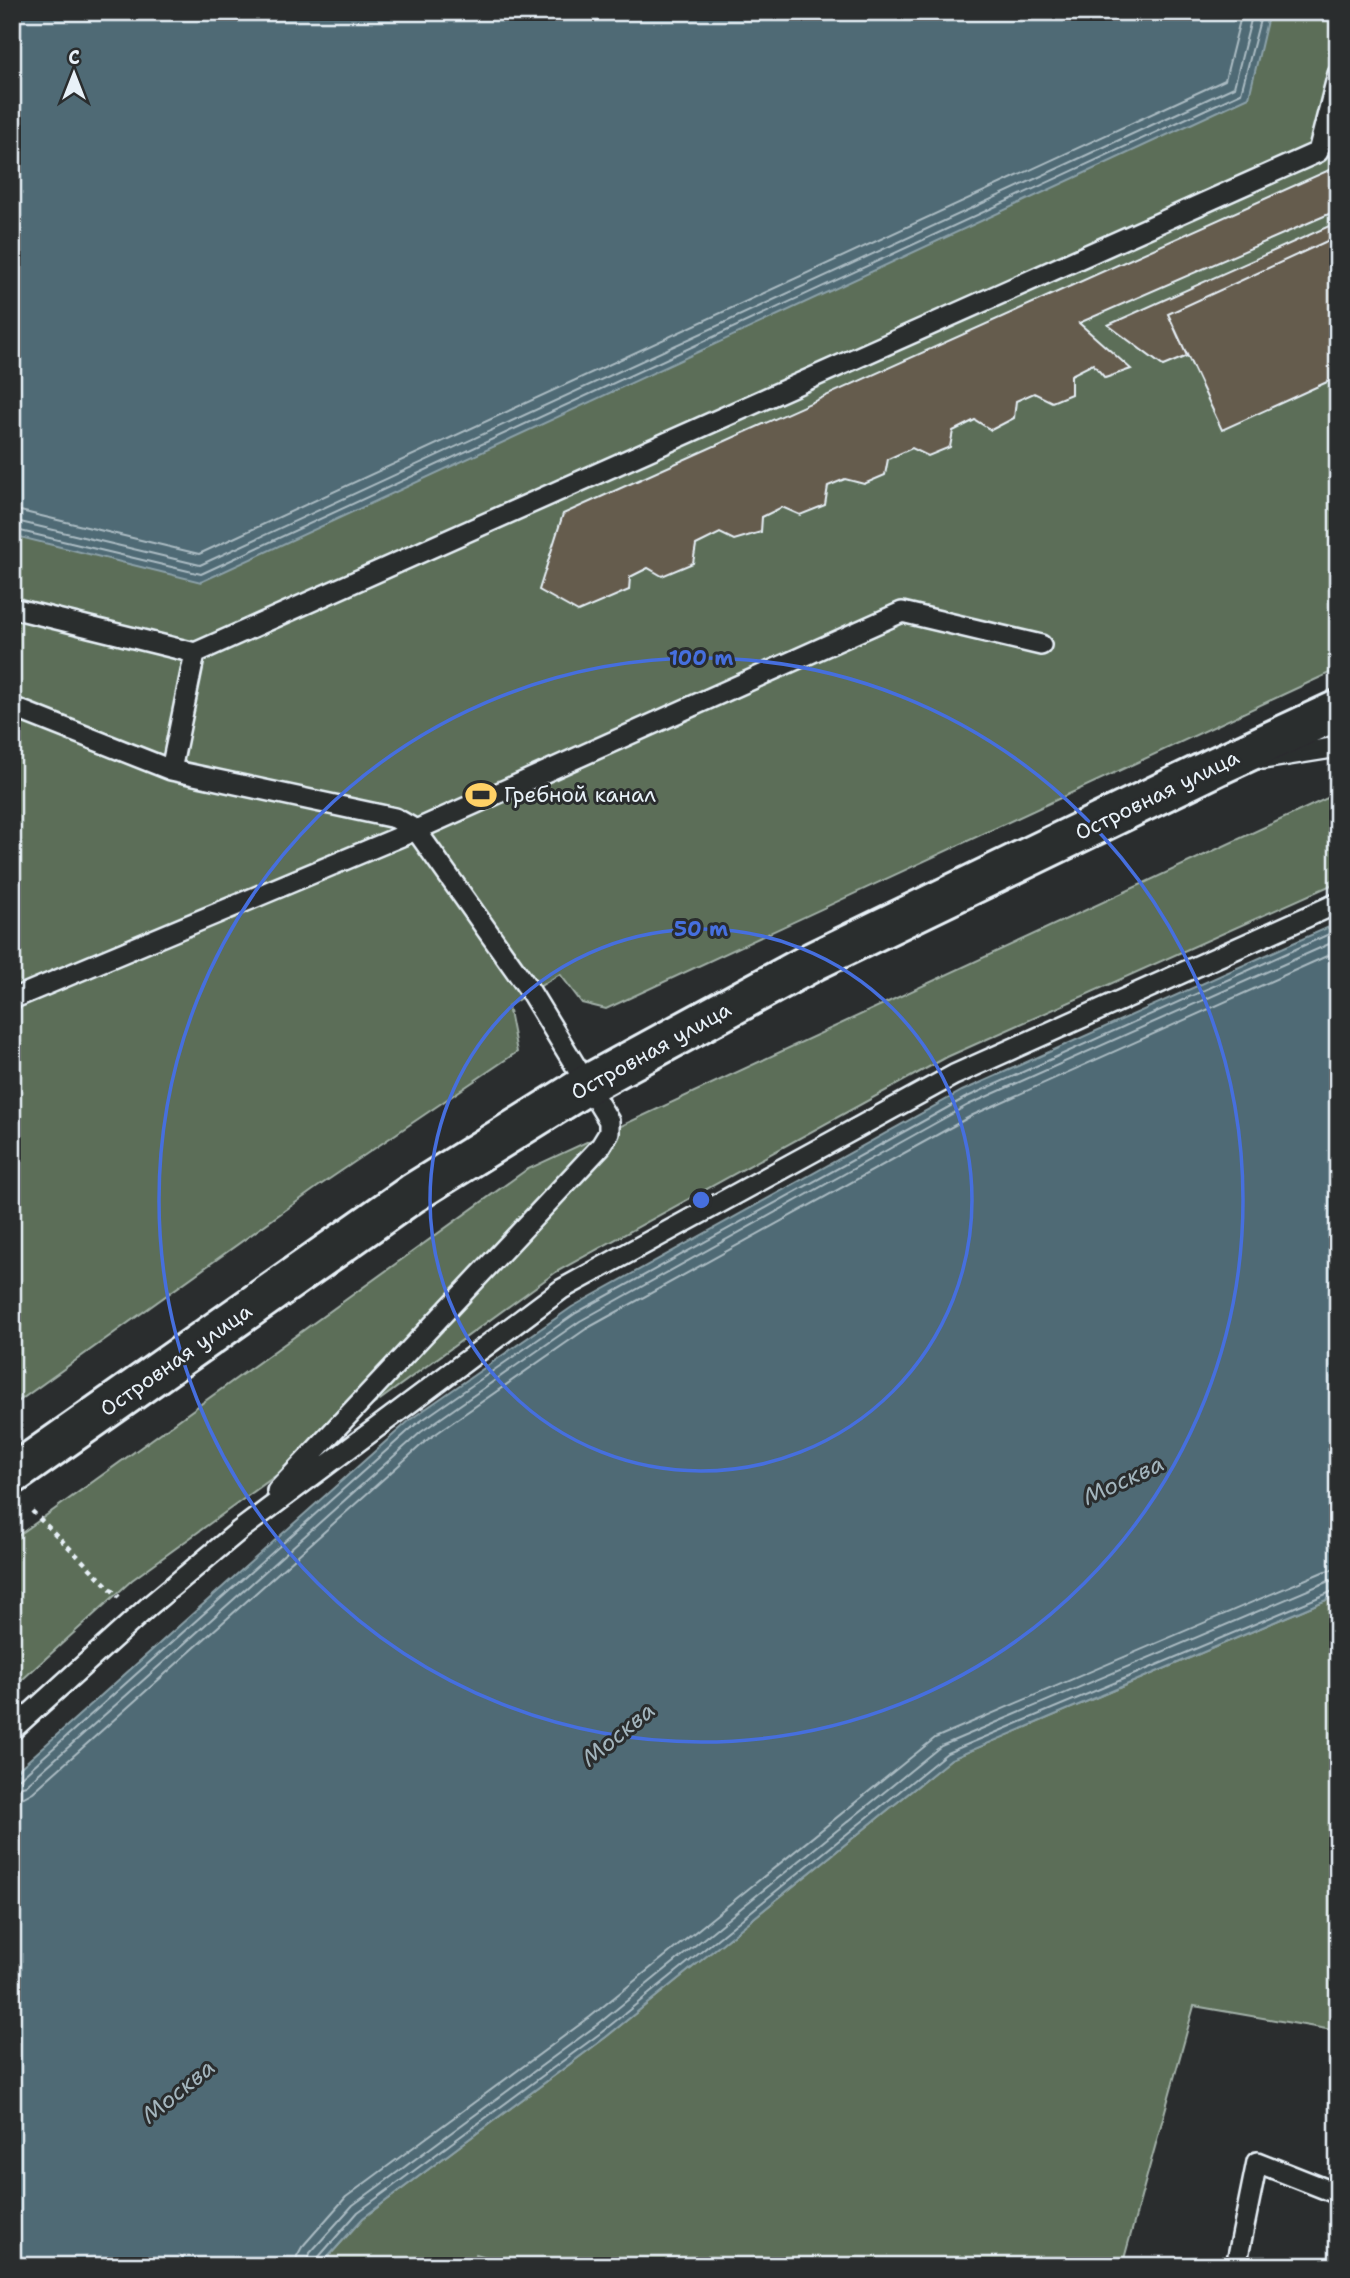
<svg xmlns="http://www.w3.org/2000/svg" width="1350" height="2278" font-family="'Shantell Sans',sans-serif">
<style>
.green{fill:#5b6e58;stroke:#a2b0a8;stroke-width:2}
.water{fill:#4f6b74;stroke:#8ca1a9;stroke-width:2}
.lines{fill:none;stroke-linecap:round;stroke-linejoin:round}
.shore{stroke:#abbbc3;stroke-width:2}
.building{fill:#655b4d;stroke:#e8f1f8;stroke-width:2}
.service-casing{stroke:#e8f1f8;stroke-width:24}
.tertiary-casing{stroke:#e8f1f8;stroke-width:44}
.path{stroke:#e8f1f8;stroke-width:4.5;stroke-dasharray:5 5;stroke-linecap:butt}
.service{stroke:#2a2d2e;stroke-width:19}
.tertiary{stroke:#2a2d2e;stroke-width:38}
.ring{fill:none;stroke:#466fde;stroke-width:3.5}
.labels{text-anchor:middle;stroke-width:6;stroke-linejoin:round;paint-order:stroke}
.poi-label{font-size:21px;fill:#e8f1f8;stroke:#2a2d2e;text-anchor:start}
.street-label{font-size:21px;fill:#e8f1f8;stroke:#2a2d2e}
.water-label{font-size:23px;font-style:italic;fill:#a3b5bd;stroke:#2a2d2e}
.centre{fill:#466fde;stroke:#2a2d2e;stroke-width:3.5}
.ring-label{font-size:21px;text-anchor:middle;font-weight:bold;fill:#466fde;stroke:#2a2d2e;stroke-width:6;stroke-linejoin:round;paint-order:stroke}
</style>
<rect width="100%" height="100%" fill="#2a2d2e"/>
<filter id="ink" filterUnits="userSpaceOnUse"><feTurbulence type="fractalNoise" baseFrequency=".0143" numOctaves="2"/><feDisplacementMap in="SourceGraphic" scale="14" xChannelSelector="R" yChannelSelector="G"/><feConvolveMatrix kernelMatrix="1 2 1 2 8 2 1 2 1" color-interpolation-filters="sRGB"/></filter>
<g filter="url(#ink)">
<!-- green -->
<path class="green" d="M12,12H1338V669L606,1009L582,1003L560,974L508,1006L517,1052L319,1186L12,1406Z
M1338,793V882L947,1057L556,1272L132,1580L12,1689V1540L526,1170Z
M1338,1595V2031L1194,2006L1122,2266H516L476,2254L467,2266H320L363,2218L606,2037L951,1759Z"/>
<!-- water -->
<path class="water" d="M12,12H1269L1249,97L201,582L12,535Z
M1338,923V1595L951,1759L606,2037L363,2218L320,2266H12V1775L411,1419L572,1307L962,1091Z"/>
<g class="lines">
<!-- shore -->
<path class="shore" d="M12,509L199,554L1225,80L1242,12
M12,520L200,565L1234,87L1253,12
M12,529L201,574L1241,93L1262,12
M12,1780L20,1778L415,1425L576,1313L965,1098L1338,930
M12,1789L26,1785L421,1432L580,1321L968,1105L1338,940
M12,1799L24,1797L33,1792L427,1440L586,1329L973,1115L1338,951
M296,2266L297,2256L302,2247L346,2197L590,2017L935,1738L1325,1571L1338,1569
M307,2266L310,2253L353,2205L597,2025L941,1746L1329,1581L1338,1580
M315,2266L317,2259L358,2212L602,2032L947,1753L1338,1589"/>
</g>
<!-- building -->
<path class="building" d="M1338,166V210L1079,323L1131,369L1105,378L1093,364L1071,375V394L1052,402L1034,393L1016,401L1014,418L991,430L975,420L953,431L950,447L928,456L912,448L888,459L885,475L864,484L845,479L828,486L825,505L800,515L782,507L762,517L761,532L734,540L720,533L696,545L693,563L662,576L648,568L630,577L629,590L578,612L539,590L563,514Z
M1338,222V236L1168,314L1187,356L1163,366L1108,325Z
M1338,236V377L1222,430L1168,314Z"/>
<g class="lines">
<!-- service casing -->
<g class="service-casing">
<path id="service" d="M12,608L195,653L171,770
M195,653L1318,152L1338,74
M12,707L171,770L395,818L416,830L530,991L609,1121V1133L601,1146L277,1491
M1263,759L1338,747
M12,999L416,830L902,612L1041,645
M12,1730L148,1607L240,1530L562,1289L954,1075L1338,903
M1236,2266L1257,2162L1338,2194"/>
</g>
<!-- tertiary casing -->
<g class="tertiary-casing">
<path id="tertiary" d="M12,1475L413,1193L588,1084L814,961L1217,766L1338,710"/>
</g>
<!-- path -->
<path class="path" d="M32,1511L119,1597"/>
<!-- service -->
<use href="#service" class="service"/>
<!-- tertiary -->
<use href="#tertiary" class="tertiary"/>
</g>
</g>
<!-- distance rings -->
<g class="ring">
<circle cx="701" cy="1200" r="271"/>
<circle cx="701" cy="1200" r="542"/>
</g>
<!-- icons -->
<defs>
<g id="stadium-bare" transform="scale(2.415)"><path d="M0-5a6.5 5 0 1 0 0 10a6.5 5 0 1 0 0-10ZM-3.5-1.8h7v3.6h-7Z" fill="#ffd166" stroke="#2a2d2e" stroke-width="2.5" paint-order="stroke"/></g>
</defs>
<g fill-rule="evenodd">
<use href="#stadium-bare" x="481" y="795"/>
</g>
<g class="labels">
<!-- poi labels -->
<g class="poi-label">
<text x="504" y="802">Гребной канал</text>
</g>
<!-- street labels -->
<g class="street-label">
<text transform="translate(1157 795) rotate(-26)" y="7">Островная улица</text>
<text transform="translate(651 1051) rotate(-29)" y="7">Островная улица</text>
<text transform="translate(176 1360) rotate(-35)" y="7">Островная улица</text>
</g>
<!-- water labels -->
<g class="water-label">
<text transform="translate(1123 1480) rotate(-25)" y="8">Москва</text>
<text transform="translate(618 1734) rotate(-39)" y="8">Москва</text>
<text transform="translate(178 2091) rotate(-39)" y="8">Москва</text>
</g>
</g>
<circle cx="701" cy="1200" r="10" class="centre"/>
<g class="ring-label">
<text x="701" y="665">100 m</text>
<text x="701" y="936">50 m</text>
</g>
<!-- margin -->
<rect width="1350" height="2278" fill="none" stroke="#2a2d2e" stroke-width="42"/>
<rect x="21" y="21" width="1308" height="2236" fill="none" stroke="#e8f1f8" stroke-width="2.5" filter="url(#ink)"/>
<!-- north arrow -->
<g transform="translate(74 74)" stroke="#2a2d2e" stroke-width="5" paint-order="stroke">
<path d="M0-5L12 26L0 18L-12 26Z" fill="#e8f1f8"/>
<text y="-10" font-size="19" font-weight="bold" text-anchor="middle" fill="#e8f1f8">С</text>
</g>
</svg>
